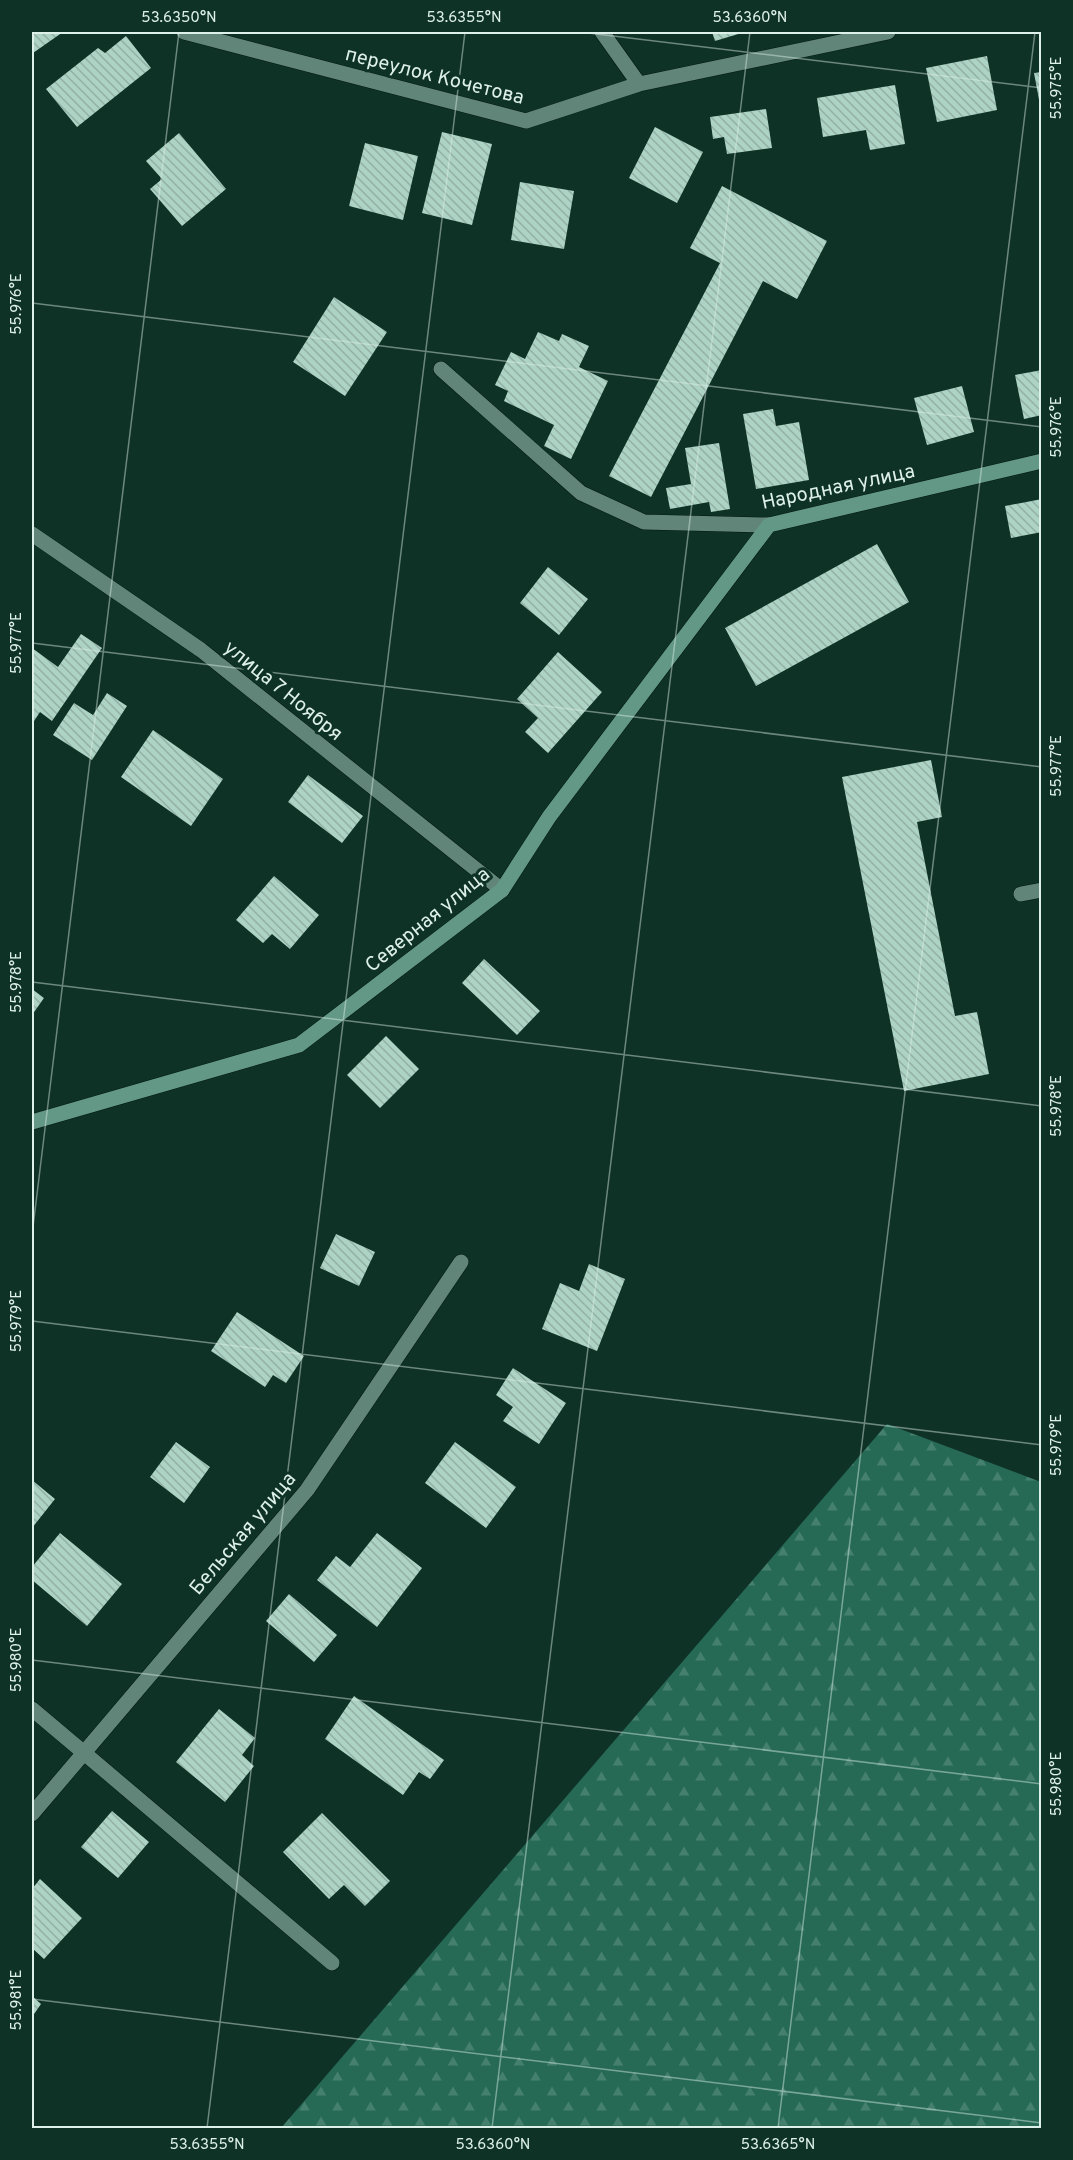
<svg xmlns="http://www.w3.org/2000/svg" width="1073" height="2160" font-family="Overpass,sans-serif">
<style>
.forest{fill:url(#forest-firs)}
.building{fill:url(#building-back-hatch)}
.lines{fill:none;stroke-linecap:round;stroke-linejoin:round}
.lane-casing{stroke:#011811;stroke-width:16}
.street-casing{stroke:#011811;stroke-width:16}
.secondary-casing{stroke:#011811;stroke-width:16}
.lane{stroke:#618578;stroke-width:15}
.street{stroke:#618578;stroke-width:15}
.secondary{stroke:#639886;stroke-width:15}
.ticks{fill:none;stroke:#ddf0e9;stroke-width:1.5;stroke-opacity:0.45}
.labels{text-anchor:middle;stroke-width:6;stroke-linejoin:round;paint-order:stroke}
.street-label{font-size:20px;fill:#ddf0e9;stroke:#0f3227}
.neatline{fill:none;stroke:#ddf0e9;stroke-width:2}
.ticks-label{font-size:15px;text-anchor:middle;fill:#ddf0e9}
</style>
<defs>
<pattern id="forest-firs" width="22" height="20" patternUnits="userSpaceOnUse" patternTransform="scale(1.5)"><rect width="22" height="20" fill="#266a56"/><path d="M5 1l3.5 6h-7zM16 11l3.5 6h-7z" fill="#45806e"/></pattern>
<pattern id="building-back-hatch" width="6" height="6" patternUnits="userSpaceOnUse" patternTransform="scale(1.5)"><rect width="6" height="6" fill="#add3c5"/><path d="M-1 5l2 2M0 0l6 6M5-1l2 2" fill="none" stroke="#92b0a5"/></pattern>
</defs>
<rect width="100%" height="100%" fill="#0f3227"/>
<!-- forest -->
<path class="forest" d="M887,1424L1041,1482V2128H281Z"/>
<!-- building -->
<path class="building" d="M32,32H63L33,53Z
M712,32H745L715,41Z
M126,36L151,68L77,127L46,89L98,48L105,53Z
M987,56L997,110L937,122L926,68Z
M1042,72V105H1040L1034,73Z
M895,85L905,144L870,150L866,130L823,137L817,98Z
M766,109L772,148L727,154L724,137L713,139L710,117Z
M655,127L703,152L677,203L629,178Z
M442,132L492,144L472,225L422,213Z
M179,133L226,189L182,226L150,189L162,179L146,161Z
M365,143L418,156L403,220L349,206Z
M520,182L574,191L564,249L511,240Z
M722,186L827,241L797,299L763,281L651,497L609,476L720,263L690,248Z
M334,297L387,332L345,396L293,362Z
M538,332L559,341L562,334L589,346L579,367L608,381L571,459L544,446L554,425L504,401L508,391L495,385L511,352L525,359Z
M1042,370V415L1024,419L1015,375Z
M962,386L974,432L927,445L914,398Z
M773,409L776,426L799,422L809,480L756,489L743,414Z
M719,443L730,509L711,512L709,502L670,509L666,488L691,484L685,448Z
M1042,499V532L1011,538L1005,506Z
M877,544L909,602L756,686L725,628Z
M548,567L588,599L559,635L520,603Z
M81,634L102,648L52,721L40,712L32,724V648L58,667Z
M558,652L602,692L548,753L525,732L538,718L517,699Z
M107,693L127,706L92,760L53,735L74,703L93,715Z
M153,730L223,779L191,826L121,777Z
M931,760L942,817L917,822L955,1016L977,1012L989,1074L904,1091L842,777Z
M308,775L363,816L342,843L288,802Z
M274,876L319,915L290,949L272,934L263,943L236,920Z
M484,959L540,1011L517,1035L462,983Z
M32,989L44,998L32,1015Z
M386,1036L419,1069L380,1108L347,1075Z
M336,1234L375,1252L359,1286L320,1268Z
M589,1264L625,1279L597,1351L542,1329L560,1283L579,1291Z
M237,1312L304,1356L286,1383L273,1375L265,1387L211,1351Z
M513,1368L566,1403L539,1444L503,1421L513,1407L496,1395Z
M176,1442L210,1467L184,1503L150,1477Z
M455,1442L516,1487L486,1528L425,1483Z
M32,1480L55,1499L32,1528Z
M60,1533L122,1584L87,1626L32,1580V1567Z
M377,1533L422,1568L377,1627L317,1580L336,1556L350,1567Z
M289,1594L337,1635L314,1662L266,1621Z
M354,1696L444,1760L430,1779L419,1772L403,1795L325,1739Z
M219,1709L255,1738L242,1755L254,1766L225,1802L176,1762Z
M112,1811L149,1842L118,1878L81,1847Z
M322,1813L390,1881L365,1906L344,1885L329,1899L283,1852Z
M40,1879L82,1918L44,1959L32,1948V1889Z
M32,1996L41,2004L32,2017Z"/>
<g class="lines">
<!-- lane casing -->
<g class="lane-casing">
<path id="lane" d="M83,1752L332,1963"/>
</g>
<!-- street casing -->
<g class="street-casing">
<path id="street" d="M184,32L526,121L639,84L888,32
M602,32L639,84
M441,369L581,493L644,522L769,525
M32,534L201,650L502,890
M1021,894L1042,890
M32,1709L83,1752
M32,1814L307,1490L461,1262"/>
</g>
<!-- secondary casing -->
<g class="secondary-casing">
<path id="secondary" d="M32,1122L299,1045L502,890L549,817L769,525L1042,461"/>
</g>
<!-- lane -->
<use href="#lane" class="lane"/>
<!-- street -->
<use href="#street" class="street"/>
<!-- secondary -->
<use href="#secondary" class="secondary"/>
</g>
<!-- ticks -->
<path class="ticks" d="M580,32L1042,88M32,303L1042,427M32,643L1042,767M32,982L1042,1106M32,1235L179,32M32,1321L1042,1445M32,1660L1042,1784M32,1999L1042,2123M207,2128L465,32M492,2128L750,32M778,2128L1035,32"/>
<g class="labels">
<!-- street labels -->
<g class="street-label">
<text transform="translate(435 75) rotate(14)" y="7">переулок Кочетова</text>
<text transform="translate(838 486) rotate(-12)" y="7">Народная улица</text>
<text transform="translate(284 690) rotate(39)" y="7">улица 7 Ноября</text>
<text transform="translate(427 919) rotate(-39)" y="7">Северная улица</text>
<text transform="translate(242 1533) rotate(-50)" y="7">Бельская улица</text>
</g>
</g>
<!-- border -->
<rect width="1073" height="2160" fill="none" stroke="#0f3227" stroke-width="66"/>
<rect x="33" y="33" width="1007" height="2094" class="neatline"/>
<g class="ticks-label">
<text x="179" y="22">53.6350°N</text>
<text x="464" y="22">53.6355°N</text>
<text x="750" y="22">53.6360°N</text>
<text transform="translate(1056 88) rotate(-90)" y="5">55.975°E</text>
<text transform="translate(16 304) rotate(-90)" y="5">55.976°E</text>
<text transform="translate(1056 427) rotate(-90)" y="5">55.976°E</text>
<text transform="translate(16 643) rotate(-90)" y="5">55.977°E</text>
<text transform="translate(1056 766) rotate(-90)" y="5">55.977°E</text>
<text transform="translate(16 982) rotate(-90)" y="5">55.978°E</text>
<text transform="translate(1056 1106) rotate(-90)" y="5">55.978°E</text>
<text transform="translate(16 1321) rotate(-90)" y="5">55.979°E</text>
<text transform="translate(1056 1445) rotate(-90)" y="5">55.979°E</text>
<text transform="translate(16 1660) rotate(-90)" y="5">55.980°E</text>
<text transform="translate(1056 1784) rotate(-90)" y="5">55.980°E</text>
<text transform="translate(16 2000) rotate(-90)" y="5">55.981°E</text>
<text x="207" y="2149">53.6355°N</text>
<text x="493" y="2149">53.6360°N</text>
<text x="778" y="2149">53.6365°N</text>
</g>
</svg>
